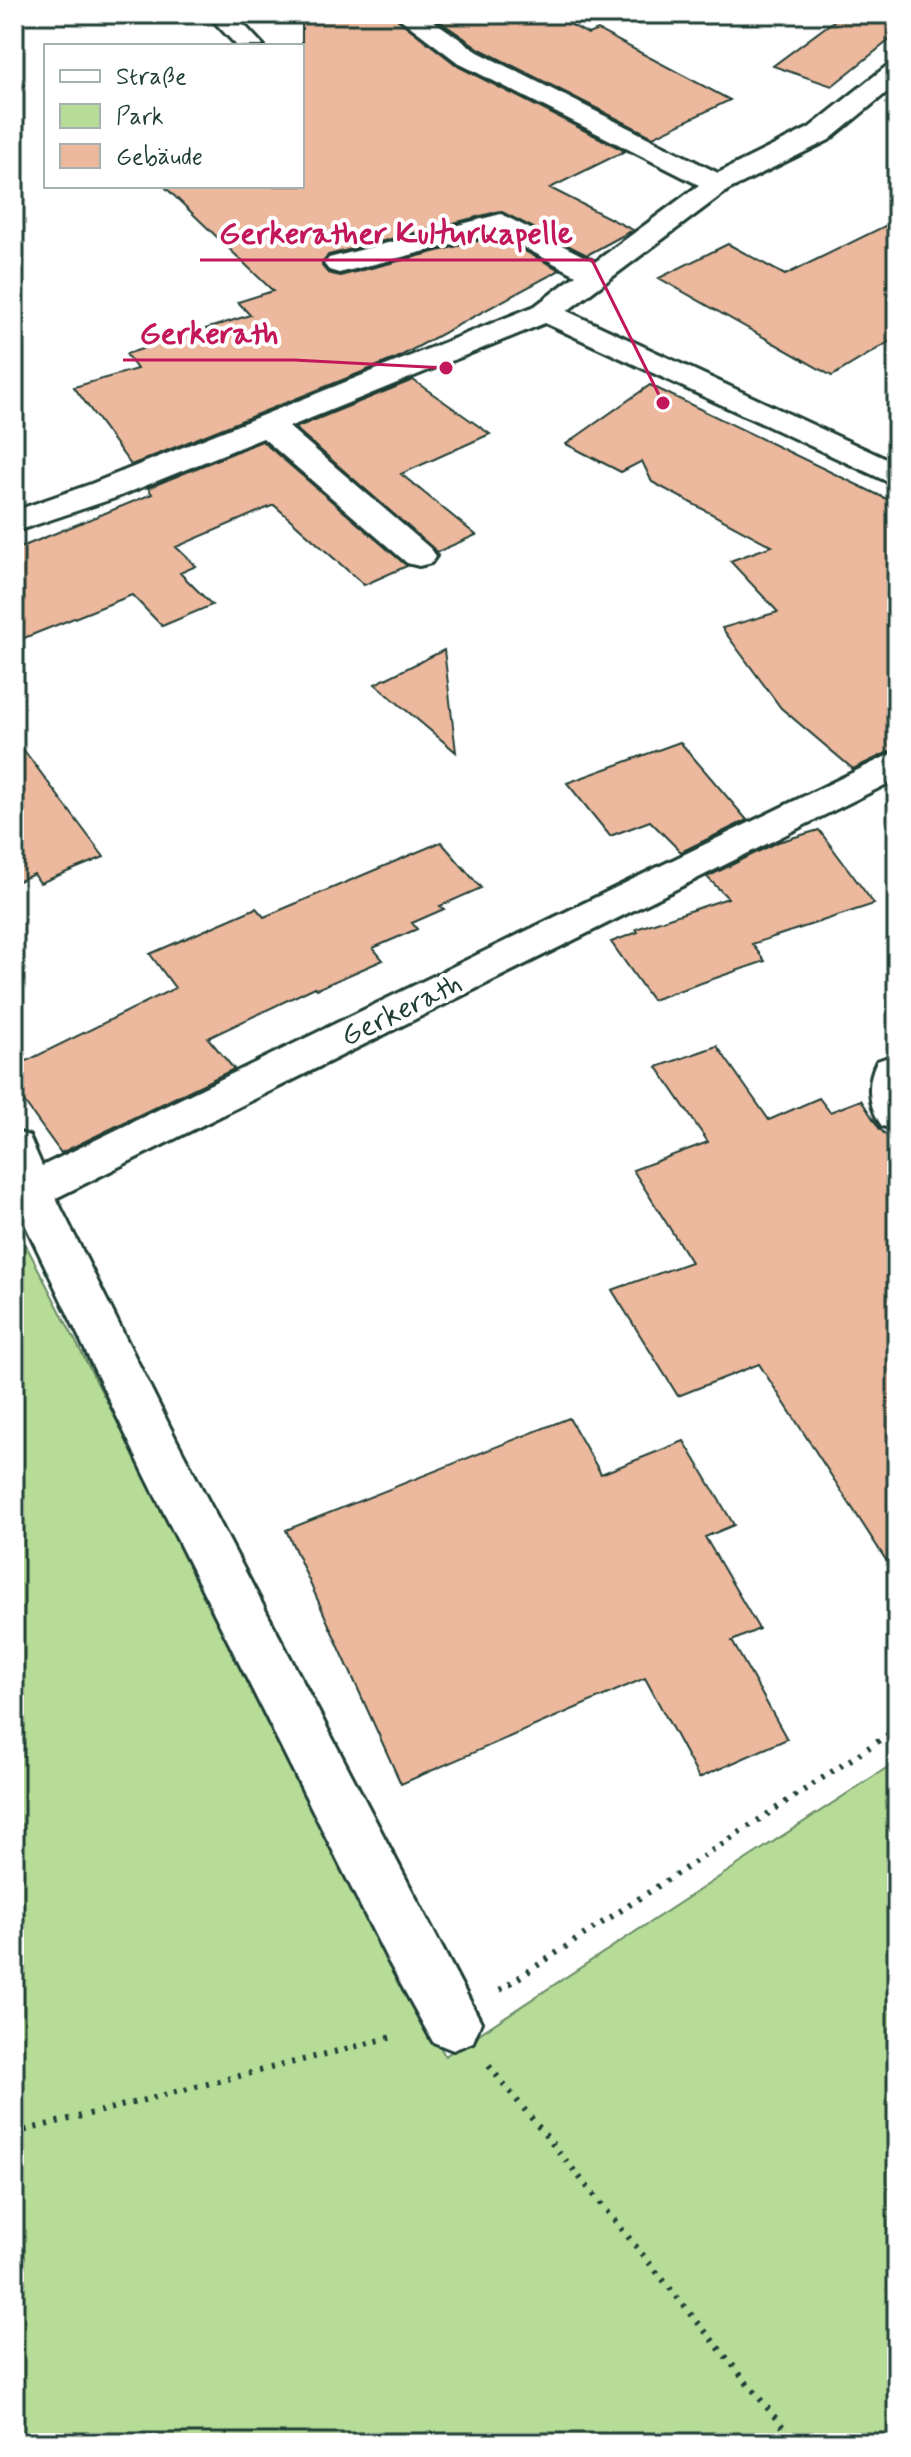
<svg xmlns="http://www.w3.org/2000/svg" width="911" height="2457" font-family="Mynerve,sans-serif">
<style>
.green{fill:#b6dc98;stroke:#6a8c66;stroke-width:2}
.building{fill:#ecb99e;stroke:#1f3d34;stroke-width:2}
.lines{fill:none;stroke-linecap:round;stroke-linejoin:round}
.minor-casing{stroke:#1f3d34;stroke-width:6}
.path{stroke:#1f3d34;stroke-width:6;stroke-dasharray:3 8;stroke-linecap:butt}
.minor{fill:#fff;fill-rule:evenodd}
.labels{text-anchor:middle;stroke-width:8;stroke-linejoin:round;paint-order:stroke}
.street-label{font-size:30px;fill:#1f3d34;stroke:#fff}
.leader{fill:none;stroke:#c2185b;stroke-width:3}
.callout-dot{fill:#c2185b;stroke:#fff;stroke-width:3}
.callout-label{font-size:32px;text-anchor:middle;font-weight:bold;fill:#c2185b;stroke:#fff;stroke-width:8;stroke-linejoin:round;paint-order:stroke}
</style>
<rect width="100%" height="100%" fill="#fff"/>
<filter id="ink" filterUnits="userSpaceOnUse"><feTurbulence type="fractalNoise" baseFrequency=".0125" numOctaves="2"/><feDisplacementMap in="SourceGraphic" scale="16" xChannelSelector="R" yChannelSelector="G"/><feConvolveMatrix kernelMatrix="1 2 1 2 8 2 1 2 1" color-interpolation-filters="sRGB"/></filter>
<g filter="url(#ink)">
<!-- green -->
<path class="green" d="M14,1222L445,2056L897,1761V2443H14Z"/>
<!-- building -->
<path class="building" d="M302,14H391L459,67L625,151L550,188L633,230L587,255L500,211L328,255L322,266L328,273L340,276L497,236L560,270L397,358L131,465L74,387L137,369L126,354L250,315L238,302L273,291L164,186H302Z
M429,14H551L588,34L598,30L730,100L653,137L480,49Z
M843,14H897V34L832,86L773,66Z
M897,220V337L832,376L659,278L728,244L785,275Z
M413,380L490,434L401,474L476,535L437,552L295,428Z
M650,385L897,504V748L853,769L781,708L722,628L778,612L730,561L772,546L652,482L642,461L621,472L566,444Z
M262,441L407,566L364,585L274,505L176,547L196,566L180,573L212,605L162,626L132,595L14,642V550L152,494L148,488Z
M444,650L456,752L375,684Z
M14,737L104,857L40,883L34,874L14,883Z
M680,742L747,820L681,852L650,821L610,836L567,783Z
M819,830L874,904L752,944L765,961L652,1000L611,942L638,932L636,929L728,898L707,877L778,842Z
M441,842L481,888L440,906L444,909L412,923L417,929L373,948L383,960L317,989L315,987L208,1038L234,1069L61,1153L14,1088V1067L175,988L150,954L256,908L264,917Z
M717,1046L769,1120L819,1098L830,1112L861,1100L879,1128L897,1146V1577L759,1364L678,1396L612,1290L691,1262L633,1170L708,1142L657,1067Z
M569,1418L601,1474L684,1441L734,1525L705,1537L759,1629L732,1641L787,1739L699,1778L645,1678L401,1784L286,1530Z"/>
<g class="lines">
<!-- minor casing -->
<g class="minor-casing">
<path id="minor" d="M207,14H234L264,46H237Z
M394,14H424L478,52L718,173L809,128L888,65L897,63V84L829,140L728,190L567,311L897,464V486L545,323L289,427L431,549L436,556L431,563L419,566L407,563L263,438L115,498L14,532V511L91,484L535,306L576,275L497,233L339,273L329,270L324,264L329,258L501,214L595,262L699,185L460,64Z
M897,751V779L56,1198L177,1441L481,2022L473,2042L453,2050L433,2042L388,1961L143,1471L14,1201V1131L29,1136L42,1166Z
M897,1054V1130L882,1126C868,1106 866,1082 877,1061Z"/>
</g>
<!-- path -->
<path class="path" d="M500,1990L897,1729
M489,2066L796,2443
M14,2133L393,2037"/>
<!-- minor -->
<use href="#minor" class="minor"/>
</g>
</g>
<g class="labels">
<!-- street labels -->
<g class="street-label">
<text transform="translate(401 1009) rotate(-26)" y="10">Gerkerath</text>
</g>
</g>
<!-- callouts -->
<path class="leader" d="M663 403L592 260H200M446 368L294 360H123"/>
<g class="callout-dot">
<circle cx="663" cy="403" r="8"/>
<circle cx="446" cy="368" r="8"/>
</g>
<g class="callout-label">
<text x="396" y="243">Gerkerather Kulturkapelle</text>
<text x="209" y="343">Gerkerath</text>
</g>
<!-- margin -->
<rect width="911" height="2457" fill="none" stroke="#fff" stroke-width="48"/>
<rect x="24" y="24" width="863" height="2409" fill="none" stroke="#1f3d34" stroke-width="3" filter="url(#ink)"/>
<!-- legend -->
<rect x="44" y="44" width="260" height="144" fill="#ffffff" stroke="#a5b1ae" stroke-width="2"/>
<rect x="60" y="70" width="40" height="12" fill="#ffffff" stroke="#a5b1ae" stroke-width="2"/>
<text x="116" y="84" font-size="24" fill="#1f3d34">Straße</text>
<rect x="60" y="104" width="40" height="24" fill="#b6dc98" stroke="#a5b1ae" stroke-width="2"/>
<text x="116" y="124" font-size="24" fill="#1f3d34">Park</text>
<rect x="60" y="144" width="40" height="24" fill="#ecb99e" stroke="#a5b1ae" stroke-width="2"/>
<text x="116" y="164" font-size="24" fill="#1f3d34">Gebäude</text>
</svg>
